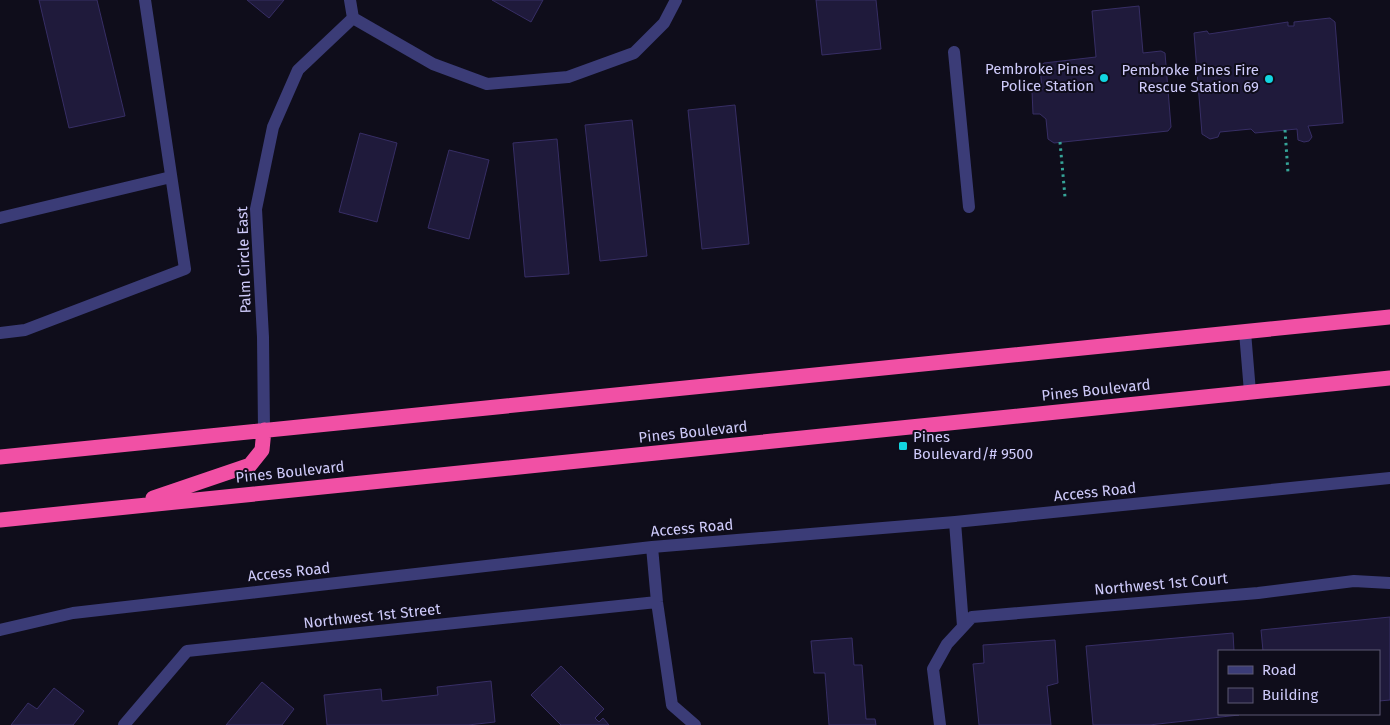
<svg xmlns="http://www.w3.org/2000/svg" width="1390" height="725" font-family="'Fira Sans',sans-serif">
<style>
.building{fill:#1f1a3b;stroke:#372e65}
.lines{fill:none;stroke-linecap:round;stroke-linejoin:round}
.path{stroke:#36a498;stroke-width:3;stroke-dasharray:2.5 4;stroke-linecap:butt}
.minor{stroke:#3b3c77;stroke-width:12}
.highway{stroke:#f150a5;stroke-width:15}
.poi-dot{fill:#12d5e0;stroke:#0f0d1b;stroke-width:2}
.labels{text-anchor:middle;stroke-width:4;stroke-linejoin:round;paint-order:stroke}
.poi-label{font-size:15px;fill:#cfcbfb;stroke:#0f0d1b;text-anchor:end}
.street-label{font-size:15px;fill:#cfcbfb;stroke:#0f0d1b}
</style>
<rect width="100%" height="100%" fill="#0f0d1b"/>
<!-- building -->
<path class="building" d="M39,0H97L125,116L69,128Z
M247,0H284L269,18Z
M492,0H543L531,22Z
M816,0H876L881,49L822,55Z
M1139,6L1143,53L1161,51L1165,53L1171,127L1168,131L1054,143L1048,139L1046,119L1040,114H1033L1032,91L1042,90L1040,66L1044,63L1096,57L1092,11Z
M1330,18L1335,22L1343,123L1308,126L1312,137L1309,141L1304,142L1298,140L1297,129L1255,133L1251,129L1220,132L1218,137L1210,139L1202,134L1194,33L1207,31L1209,34L1288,22V26H1294V22Z
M735,105L749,244L702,249L688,110Z
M632,120L647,256L600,261L585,125Z
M360,133L397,143L377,222L339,212Z
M557,139L569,274L525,277L513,143Z
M449,150L489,160L469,239L428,228Z
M1390,617V700L1379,701V651H1263L1261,630Z
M1233,633L1234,651H1219V714L1239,715L1149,725H1093L1086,646Z
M852,638L854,665H862L866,719H875L876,725H829L825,673H814L811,641Z
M1055,640L1058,683L1047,686L1051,725H979L973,664L984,663L983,645Z
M561,666L604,709L595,718L599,722L603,718L609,725H561L531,695Z
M491,681L495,722L468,725H327L324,695L381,689L382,701L438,695L437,687Z
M262,682L294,709L282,725H226Z
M54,688L84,711L73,725H11L28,703L37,709Z"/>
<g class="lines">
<!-- path -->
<path class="path" d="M1285,130L1288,173
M1060,142L1065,197"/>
<!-- minor -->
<path class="minor" d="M353,18L433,64L487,84L568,77L634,53L664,23L676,0
M954,52L969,207
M0,218L171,177
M1245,332L1250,392
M0,333L25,330L185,269L145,0
M264,430L263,337L256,209L273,127L298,70L353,18L350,0
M955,522L963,626
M652,547L657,602L672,705L695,725
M0,630L73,613L652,547L955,522L1390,478
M124,725L187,651L657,602
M940,725L933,669L947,644L972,617L1258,593L1354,581L1390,583"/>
<!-- highway -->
<path class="highway" d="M0,457L1390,317
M153,498L250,465L262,450L264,430
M0,520L1390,378"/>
</g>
<!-- markers -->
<g class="poi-dot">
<circle cx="1104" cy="78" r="5"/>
<circle cx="1269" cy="79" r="5"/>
<rect x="898" y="441" width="10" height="10" rx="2.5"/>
</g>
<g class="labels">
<!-- poi labels -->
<g class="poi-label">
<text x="1094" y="74">Pembroke Pines<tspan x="1094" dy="17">Police Station</tspan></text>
<text x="1259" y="75">Pembroke Pines Fire<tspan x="1259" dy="17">Rescue Station 69</tspan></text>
<text x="913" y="442" text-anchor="start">Pines<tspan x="913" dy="17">Boulevard/# 9500</tspan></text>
</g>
<!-- street labels -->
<g class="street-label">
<text transform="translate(244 260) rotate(-92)" y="5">Palm Circle East</text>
<text transform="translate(1096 390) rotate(-6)" y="5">Pines Boulevard</text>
<text transform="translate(693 432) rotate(-6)" y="5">Pines Boulevard</text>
<text transform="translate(290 472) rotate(-6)" y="5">Pines Boulevard</text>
<text transform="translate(1095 492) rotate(-6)" y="5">Access Road</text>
<text transform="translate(692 528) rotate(-5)" y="5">Access Road</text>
<text transform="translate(289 572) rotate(-6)" y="5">Access Road</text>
<text transform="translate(1161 584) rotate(-5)" y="5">Northwest 1st Court</text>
<text transform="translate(372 616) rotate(-6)" y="5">Northwest 1st Street</text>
</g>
</g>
<!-- legend -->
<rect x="1218" y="650" width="162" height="65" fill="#0f0d1b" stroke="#5c5975"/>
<rect x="1228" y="666" width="25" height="8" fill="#3b3c77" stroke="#5c5975"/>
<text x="1262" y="675" font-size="15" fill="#cfcbfb">Road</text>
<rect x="1228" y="688" width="25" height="15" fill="#1f1a3b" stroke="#5c5975"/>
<text x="1262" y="700" font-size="15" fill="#cfcbfb">Building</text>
</svg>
